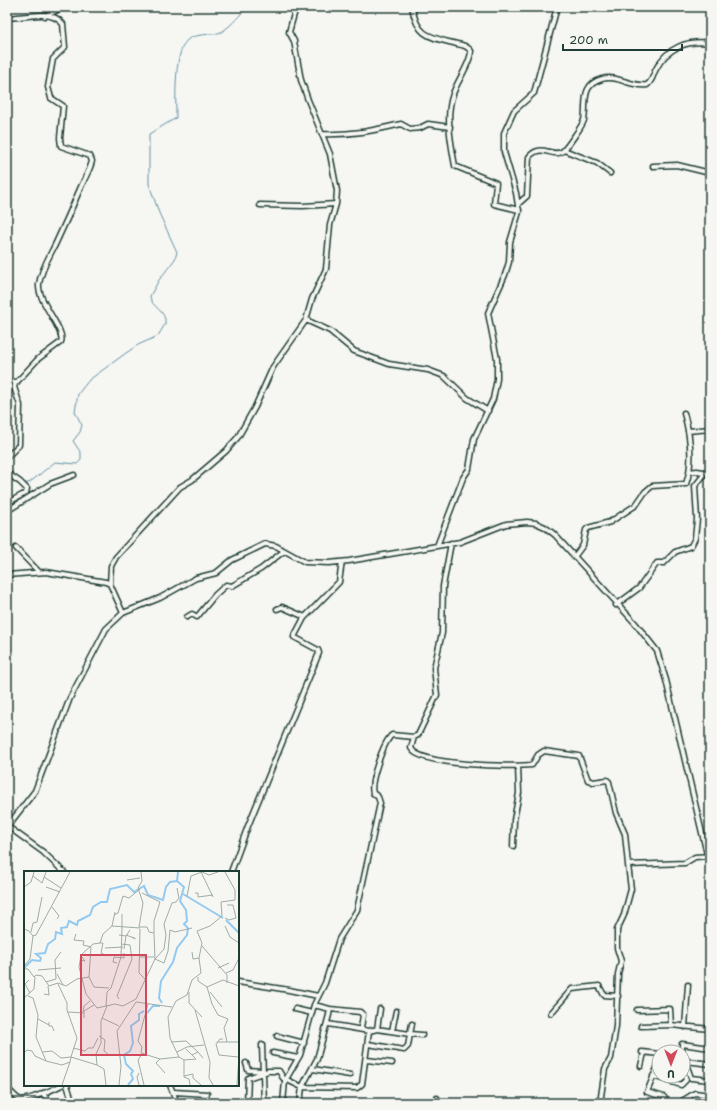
<svg xmlns="http://www.w3.org/2000/svg" width="717" height="1110" font-family="'Shantell Sans',sans-serif">
<style>
.lines{fill:none;stroke-linecap:round;stroke-linejoin:round}
.stream{stroke:#6492a5;stroke-width:1}
.street-casing{stroke:#1f3d34;stroke-width:7}
.street{stroke:#f6f6f2;stroke-width:4}
.inset-river{fill:none;stroke:#92caf1;stroke-width:2}
.inset-road{fill:none;stroke:#a0aca6;stroke-width:1}
.view{fill:#d1495b;fill-opacity:0.15;stroke:#d1495b;stroke-width:2}
.inset-edge{fill:none;stroke:#1f3d34;stroke-width:2}
</style>
<rect width="100%" height="100%" fill="#f6f6f2"/>
<filter id="ink" filterUnits="userSpaceOnUse"><feTurbulence type="fractalNoise" baseFrequency=".025" numOctaves="2"/><feDisplacementMap in="SourceGraphic" scale="8" xChannelSelector="R" yChannelSelector="G"/><feConvolveMatrix kernelMatrix="1 2 1 2 8 2 1 2 1" color-interpolation-filters="sRGB"/></filter>
<g filter="url(#ink)">
<g class="lines">
<!-- stream -->
<path class="stream" d="M23,483H29L55,462L77,464L81,460V453L73,441L80,432L82,425L75,412L78,394L89,380L126,353L138,345L158,336L165,324C167,310 151,308 150,296L159,280L175,259L177,252L159,213L149,184V134L176,118C176,100 173,47 190,38C198,34 209,35 218,33C226,32 241,14 247,7"/>
<!-- street casing -->
<g class="street-casing">
<path id="street" d="M412,7C417,37 430,37 457,44C463,45 467,46 471,51C471,63 457,81 453,94C445,116 451,143 455,166L496,183L494,204L519,210
M45,16L63,7
M7,18C24,18 50,8 63,24L65,47L53,59L48,87L51,98L63,106L60,138L61,146L90,156L92,161C90,170 84,180 80,189C72,208 64,226 55,245C49,257 41,270 39,284C37,302 66,330 61,342L38,359L15,384L14,387L20,405L19,445L7,457
M322,134C352,135 372,131 401,124L410,129L420,128L428,124L450,127
M564,150L597,163L610,173
M653,166L677,165L710,173
M519,203L527,196L529,157C541,142 553,159 563,151C567,147 583,125 584,120C587,104 580,85 602,79C617,74 632,88 647,85C653,81 653,74 656,69C667,47 688,40 710,43
M260,205L303,206L336,204
M306,320L330,331L354,351L389,364L428,370L444,376L467,398L488,411
M7,382H17
M688,431L710,429
M689,472L697,471L710,473
M7,473L20,482L27,489L26,493L7,503
M7,511L50,484L74,475
M437,546L463,478L469,469L474,439L493,399L497,379V359L488,313L505,275L509,262L510,242L519,212L516,193L504,152V133L514,111L534,93L557,7
M16,548L38,571
M574,557L583,545L586,530L588,528L610,522L636,505L645,492L652,486L686,484C694,461 690,435 684,413
M7,575L46,572L106,582L110,584L123,613
M110,584L111,566L116,557L180,487L192,480L226,451L238,437L255,407L273,367L306,320L312,299L326,269L330,225L336,204L337,191L330,154L308,100L301,80L294,41L289,32L296,7
M616,605L639,588L657,563H664L675,552L691,546L695,538L697,519L695,486L703,476V472
M277,609L282,607L305,617L339,582L342,562
M187,617L192,614L197,617L215,595L226,585L232,586L261,569L284,551
M414,737L411,748C418,766 514,767 532,765L538,755L544,751L579,756L588,780L593,782L607,780L609,782L616,813L625,834L628,865
M7,826L43,852L64,872
M7,827L35,791L70,698L106,629L123,613L160,598L196,578L216,573L232,560L265,544L276,546L305,562L329,563L349,561L460,542L506,524L527,522L536,523L545,527L555,535L635,623L657,651L666,680L710,867
M513,846L514,820L519,793L518,766
M231,872L248,826L319,653L318,650L294,637L304,618
M238,982L289,990L318,996
M295,1009L312,1013
M330,1009L360,1012L363,1015L361,1028
M637,1010L670,1009L671,1025
M551,1013L572,989L599,986L604,995L618,996
M641,1026L671,1025L710,1029
M685,1027L688,985
M377,1029L380,1009
M369,1031L377,1029L410,1034L412,1024
M392,1031L396,1011
M277,1036L304,1043
M368,1044L404,1050L408,1046L410,1034L422,1035
M262,1045L264,1103
M642,1052L659,1054
M682,1052V1044L710,1048
M273,1053L298,1058
M683,1055L691,1078L710,1080
M367,1060L392,1063
M686,1061L710,1064
M246,1063L248,1070L262,1071
M659,1063L647,1092L664,1097L667,1103
M641,1066L644,1053
M313,1069L350,1075
M653,1076L681,1085L686,1080L683,1069
M67,1085L73,1103
M170,1085L177,1103
M7,1089C12,1091 14,1097 19,1099C28,1102 53,1089 62,1085
M174,1092L207,1094
M43,1093L49,1103
M437,1098V1103
M247,1103L248,1078L268,1071H279L283,1078L302,1087L357,1088L362,1084L369,1031L328,1024
M283,1103L285,1081L300,1055L314,1005L325,983L339,939L357,910L380,803L378,797L373,793C369,783 384,741 392,735L414,737L418,735L437,695L434,668L442,633L443,586L451,543
M300,1103L302,1087L317,1059L329,1015L330,1009L314,1005
M600,1103L605,1069L611,1058L616,1026L618,974L621,961L617,948V930L624,915L631,889L628,865L685,863L695,857L710,856
M679,1103L695,1093L710,1095
M709,1103L710,1102"/>
</g>
<!-- street -->
<use href="#street" class="street"/>
</g>
</g>
<!-- overview -->
<g transform="translate(24 871)">
<rect width="215" height="215" fill="#f6f6f2"/>
<path class="inset-river" d="M159,23L199,47M202,49L215,62M0,97L8,89L16,90L17,87L12,83L21,82L24,73L31,68L32,61L38,63L37,57L43,56L45,50L53,54L54,50L66,44L69,36L77,31H83L86,18L103,14L110,21L120,15L124,24L139,29L142,16L146,11L153,10L154,1M138,132L135,127L137,110L149,91L153,77L163,64L164,57L160,53L163,50L162,39L156,30L160,16L153,10M123,142L129,135H136M104,214L109,208L107,203L109,200L102,193L100,184L106,180L109,172L107,155L115,149V143L120,140"/>
<path class="inset-road" d="M177,1L189,26M178,1L185,4L194,1M9,5L18,12L22,1M20,6L37,17M103,9L116,7M0,16L7,11L10,1M22,16L36,21M153,17L155,27L152,31L148,32L140,53L142,64L140,78L131,88L140,92L144,80L146,59L151,61L168,57M118,22L136,31L130,50V62M171,22H174V26L189,24M163,25L167,5L178,1M28,36L35,45L33,48M98,43V57M90,44L94,42L99,25L105,27L116,18M201,47L205,49L212,47L209,34H203M88,55L91,41M201,55L206,66L215,72M116,57L88,55L79,63L76,72L69,73L57,84L55,96L62,123L73,137L91,133L99,135L112,128L131,88L130,62L125,61L123,56H115L119,32L114,17L118,10L117,1M0,58L5,60L9,65L12,64L46,1M116,58L115,102L123,110M7,61L9,52L13,51L18,26M95,64L102,65L106,59M102,64L110,67H111V68L108,66M76,72H79L77,82L83,85M178,75L203,104V112M81,77L99,76M100,78L102,65M168,81L169,88L175,87M116,86H130M56,89L61,90L57,85L62,83L57,85M93,92L89,91L90,86L100,87V82M0,95L6,88L9,65M194,97L205,92M0,98H4L10,106L12,104L18,105L25,115L34,112L42,115L53,108L65,106L67,76L59,74L60,70L50,69L52,63M14,99L37,97M202,102L209,99L215,87M33,103L39,114M65,106L70,116L85,117M174,106V110L183,116L199,109L215,115M5,109L1,113L6,122M22,111L32,108L31,89L37,81M183,116L188,133L194,144L204,148L200,157L203,171M165,121V132L178,146M186,121L198,136M20,123L25,124L24,115M4,125L9,127L14,144L12,166L22,190M0,127L10,118L11,106M95,128L93,125L108,88L106,74L97,73M112,131L148,136M124,133L114,170L118,176L117,182L136,188L155,186M82,135L83,121L87,117L97,86L98,57M171,139L186,191L185,207L189,214M44,141L60,142M59,141L60,135L66,130M60,147V140L70,134M78,147L95,155M14,148L25,154M25,151V155H28L30,160M75,165L81,169L80,180L85,184M199,168H196L192,173L195,184L214,186M147,171L162,170L174,181M193,171H215M49,177L61,180L64,177H69L74,167M19,181L28,180L37,187L47,186L53,167L43,139V132L34,113M153,181L163,176L180,174M0,182L3,179L8,180L11,185L22,190L38,194L46,191L47,186L73,194L72,183L77,172V150L83,135M118,183L114,189L120,214M168,184L174,181L179,187M136,188L132,192L141,202M160,189L172,188L162,178M73,194L80,198L82,214M160,205L169,203V207L177,214M38,214L46,191M95,214L97,195L93,160L112,131M115,214L113,206L115,202M166,214L165,208L160,206V189L155,186L146,167L144,146L152,130L163,124L168,109L177,102L175,87L178,72L173,60L186,55L198,45L197,31L211,29V19L201,1M213,214L215,185"/>
<path class="view" d="M57,84H122V184H57Z"/>
<rect width="215" height="215" class="inset-edge"/>
</g>
<!-- margin -->
<rect width="717" height="1110" fill="none" stroke="#f6f6f2" stroke-width="24"/>
<rect x="12" y="12" width="693" height="1086" fill="none" stroke="#1f3d34" stroke-width="1.5" filter="url(#ink)"/>
<!-- north arrow -->
<g transform="translate(671 1064) rotate(180)"><circle r="19" fill="#f6f6f2" stroke="#a0aca6"/>
<path d="M0-3L7 15L0 10L-7 15Z" fill="#d1495b"/>
<text y="-6" font-size="11" font-weight="bold" text-anchor="middle" fill="#1f3d34">U</text>
</g>
<!-- scale -->
<path d="M563 44v6h119v-6" fill="none" stroke="#1f3d34" stroke-width="2"/>
<text x="569" y="44" font-size="12" fill="#1f3d34" stroke="#f6f6f2" stroke-width="3" paint-order="stroke">200 m</text>
</svg>
